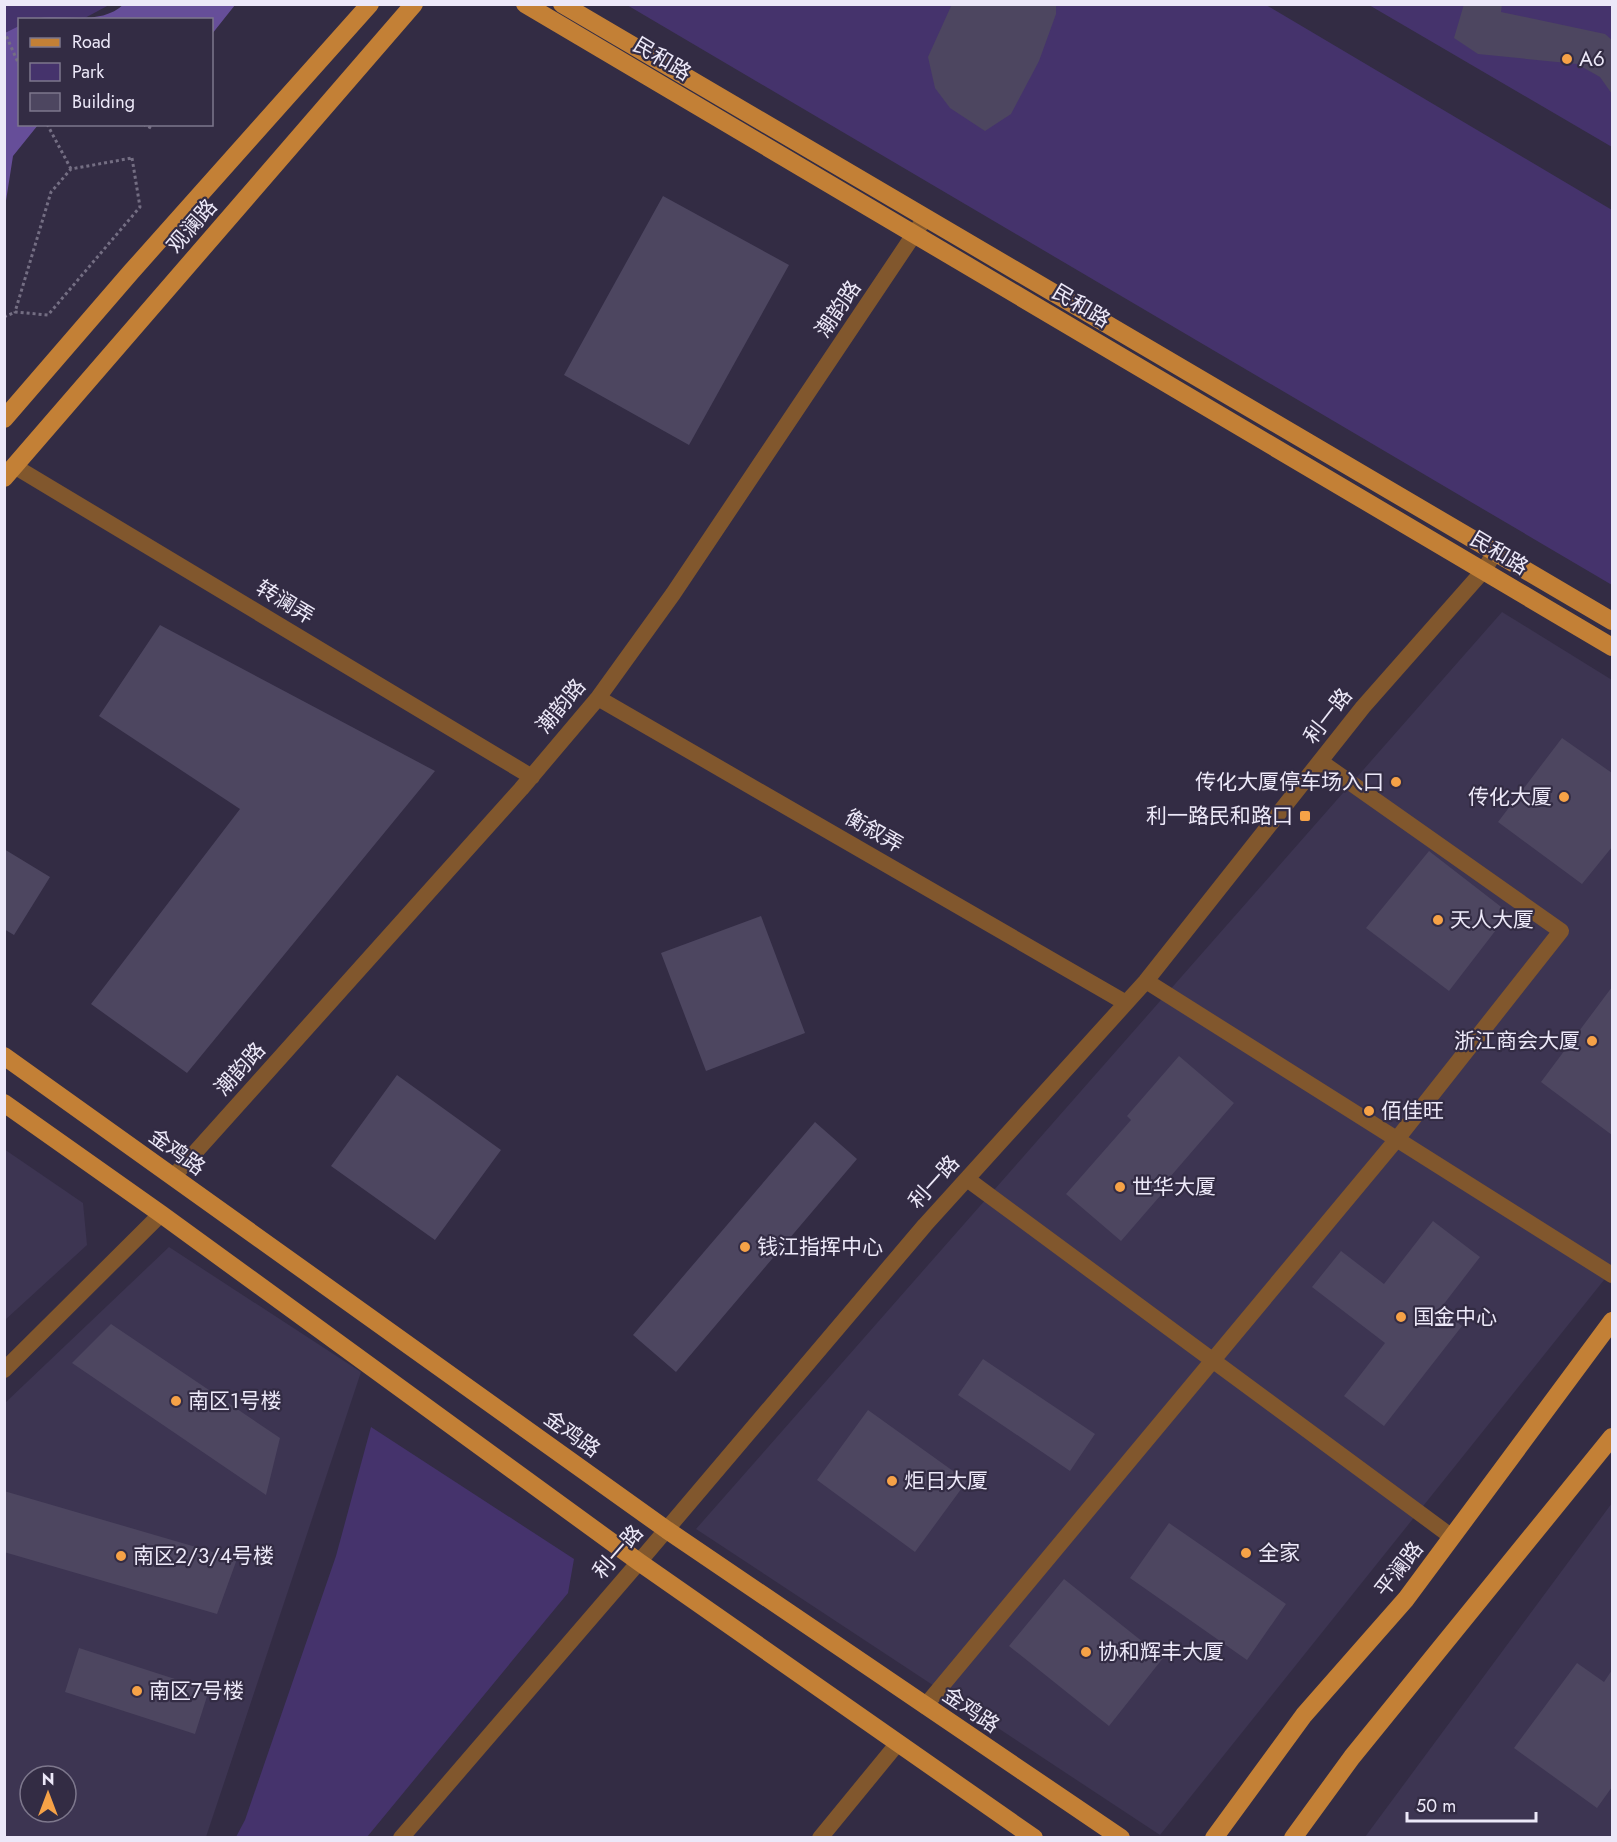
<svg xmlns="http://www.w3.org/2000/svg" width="1617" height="1842" font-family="Jost,'Noto Sans SC',sans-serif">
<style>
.built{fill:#3d3552;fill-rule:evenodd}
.green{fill:#45336c}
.water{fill:#664e99}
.building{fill:#4d4660}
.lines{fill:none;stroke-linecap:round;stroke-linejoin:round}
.path{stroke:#746e83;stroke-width:3;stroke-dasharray:3 3;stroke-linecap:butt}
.minor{stroke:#81572d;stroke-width:16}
.major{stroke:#c38036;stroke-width:18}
.poi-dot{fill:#f6a247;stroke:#332c44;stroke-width:2}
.labels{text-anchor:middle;stroke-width:4.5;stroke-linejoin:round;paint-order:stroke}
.street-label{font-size:21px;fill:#ece8f8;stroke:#332c44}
.poi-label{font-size:21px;fill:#ece8f8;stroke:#332c44;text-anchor:start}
</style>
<rect width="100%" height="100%" fill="#332c44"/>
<!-- built -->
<path class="built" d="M1502,612L1612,680V1270L1160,1835L696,1529Z
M4,1149L83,1203L87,1245L5,1320Z
M169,1247L361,1372L206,1837L5,1838V1403ZM30,1776H66V1812H30Z
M1612,1503V1837H1365Z"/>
<!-- green -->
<path class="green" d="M5,5H109L83,19L20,20L19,56L5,64Z
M627,5H1266L1612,210V585Z
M1369,5H1612V147Z
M371,1427L574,1559L568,1593L367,1837H236L245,1820L336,1556Z"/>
<!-- water -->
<path class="water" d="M124,4H235V5L212,34V20L35,19C63,13 100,27 124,4Z
M19,26L20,124L38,125L13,156L5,207V33Z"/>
<!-- building -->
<path class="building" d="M952,4H1056V14L1039,61L1011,114L985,131L950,108L935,88L928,57Z
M1464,4H1502L1501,12L1605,34L1612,40V94L1600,77L1577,64L1478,54L1454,38Z
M663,196L789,265L689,445L564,375Z
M160,625L435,771L187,1073L91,1004L240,809L99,716Z
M1562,738L1612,773V847L1582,884L1498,822Z
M4,849L50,877L14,935L4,929Z
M1429,851L1509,913L1449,991L1366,928Z
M761,916L805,1033L706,1071L661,953Z
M1612,987V1135L1541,1082Z
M1179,1056L1234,1103L1170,1177L1173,1181L1121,1241L1066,1194L1131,1120L1127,1116Z
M397,1075L501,1150L435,1240L331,1166Z
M815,1122L857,1159L676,1372L633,1335Z
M1433,1221L1480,1257L1440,1309L1462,1326L1384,1426L1344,1396L1385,1343L1312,1287L1341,1251L1384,1284Z
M111,1324L280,1438L266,1495L72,1363Z
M983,1359L1095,1434L1070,1471L958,1395Z
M868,1410L967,1481L915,1552L817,1480Z
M4,1491L237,1559L217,1614L4,1552Z
M1169,1523L1286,1604L1247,1660L1130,1578Z
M1064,1579L1163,1658L1109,1726L1009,1646Z
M79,1648L209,1690L195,1734L65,1692Z
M1577,1663L1604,1682L1612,1670V1787L1597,1808L1514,1748Z"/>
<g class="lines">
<!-- path -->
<path class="path" d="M4,31L20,67
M47,124L71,169
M143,124L153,129
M132,158L140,207L48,315L15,312L51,192L71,169Z
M4,317L15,312"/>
<!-- minor -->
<path class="minor" d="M14,466L532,777
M598,698L1126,1003
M1146,981L1612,1275
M173,1177L521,789L598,698L673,594L925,218
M967,1179L1452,1537
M4,1370L161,1214
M925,1706L1397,1139L1561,931L1321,762
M401,1838L639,1562L925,1225L1146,981L1363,707L1484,570L1495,552
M820,1838L898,1743"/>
<!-- major -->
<path class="major" d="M525,4L1612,647
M562,4L1612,621
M4,419L131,272L370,4
M4,478L414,4
M4,1056L667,1530L1121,1838
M4,1103L161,1214L639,1562L1034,1838
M1214,1838L1304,1715L1406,1599L1612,1321
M1293,1838L1352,1757L1612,1437"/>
</g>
<!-- markers -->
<g class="poi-dot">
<circle cx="1567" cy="59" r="6"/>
<circle cx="1396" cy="782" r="6"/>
<circle cx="1564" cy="797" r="6"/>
<rect x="1299" y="810" width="12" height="12" rx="3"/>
<circle cx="1438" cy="920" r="6"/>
<circle cx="1592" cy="1041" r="6"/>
<circle cx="1369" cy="1111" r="6"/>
<circle cx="1120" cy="1187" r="6"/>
<circle cx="745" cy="1247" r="6"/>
<circle cx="1401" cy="1317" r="6"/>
<circle cx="176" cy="1401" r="6"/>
<circle cx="892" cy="1481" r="6"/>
<circle cx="1246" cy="1553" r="6"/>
<circle cx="121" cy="1556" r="6"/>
<circle cx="1086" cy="1652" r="6"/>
<circle cx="137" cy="1691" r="6"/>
</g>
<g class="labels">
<!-- street labels -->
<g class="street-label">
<text transform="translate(662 59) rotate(31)" y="7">民和路</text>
<text transform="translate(192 226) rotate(-49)" y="7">观澜路</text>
<text transform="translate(1081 306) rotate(31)" y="7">民和路</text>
<text transform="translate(838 309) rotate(-56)" y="7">潮韵路</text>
<text transform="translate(1499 553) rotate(31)" y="7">民和路</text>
<text transform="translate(285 602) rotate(31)" y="7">转澜弄</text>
<text transform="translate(561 706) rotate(-50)" y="7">潮韵路</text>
<text transform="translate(1328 716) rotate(-52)" y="7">利一路</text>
<text transform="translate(874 831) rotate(30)" y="7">衡叙弄</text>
<text transform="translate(240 1069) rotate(-48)" y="7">潮韵路</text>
<text transform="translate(177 1152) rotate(36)" y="7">金鸡路</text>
<text transform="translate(934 1182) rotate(-48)" y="7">利一路</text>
<text transform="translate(572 1434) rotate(36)" y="7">金鸡路</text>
<text transform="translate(618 1552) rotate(-49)" y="7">利一路</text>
<text transform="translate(1399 1569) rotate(-52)" y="7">平澜路</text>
<text transform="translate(971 1710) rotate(34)" y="7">金鸡路</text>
</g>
<!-- poi labels -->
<g class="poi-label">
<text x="1579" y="66">A6</text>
<text x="1384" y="789" text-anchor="end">传化大厦停车场入口</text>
<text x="1552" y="804" text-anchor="end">传化大厦</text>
<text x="1293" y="823" text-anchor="end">利一路民和路口</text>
<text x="1450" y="927">天人大厦</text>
<text x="1580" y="1048" text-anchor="end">浙江商会大厦</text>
<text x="1381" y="1118">佰佳旺</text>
<text x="1132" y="1194">世华大厦</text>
<text x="757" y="1254">钱江指挥中心</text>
<text x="1413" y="1324">国金中心</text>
<text x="188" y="1408">南区1号楼</text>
<text x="904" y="1488">炬日大厦</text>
<text x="1258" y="1560">全家</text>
<text x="133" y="1563">南区2/3/4号楼</text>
<text x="1098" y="1659">协和辉丰大厦</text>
<text x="149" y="1698">南区7号楼</text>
</g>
</g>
<!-- border -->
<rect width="1617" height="1842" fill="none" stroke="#ece8f8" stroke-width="12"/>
<!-- legend -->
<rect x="18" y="18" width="195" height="108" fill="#332c44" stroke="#7d778c" stroke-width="1.5"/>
<rect x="30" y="38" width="30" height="9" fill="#c38036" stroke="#7d778c" stroke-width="1.5"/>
<text x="72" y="48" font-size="18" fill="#ece8f8">Road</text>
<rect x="30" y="63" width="30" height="18" fill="#45336c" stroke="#7d778c" stroke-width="1.5"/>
<text x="72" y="78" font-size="18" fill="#ece8f8">Park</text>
<rect x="30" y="93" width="30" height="18" fill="#4d4660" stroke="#7d778c" stroke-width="1.5"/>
<text x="72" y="108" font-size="18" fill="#ece8f8">Building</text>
<!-- north arrow -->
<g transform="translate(48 1794)"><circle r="28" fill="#332c44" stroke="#7d778c" stroke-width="1.5"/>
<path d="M0-4.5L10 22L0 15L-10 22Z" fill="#f6a247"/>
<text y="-9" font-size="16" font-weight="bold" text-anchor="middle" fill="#ece8f8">N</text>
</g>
<!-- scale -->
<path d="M1407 1812v9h129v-9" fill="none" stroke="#ece8f8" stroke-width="3"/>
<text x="1416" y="1812" font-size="18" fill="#ece8f8" stroke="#332c44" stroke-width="4.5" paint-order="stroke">50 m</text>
</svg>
